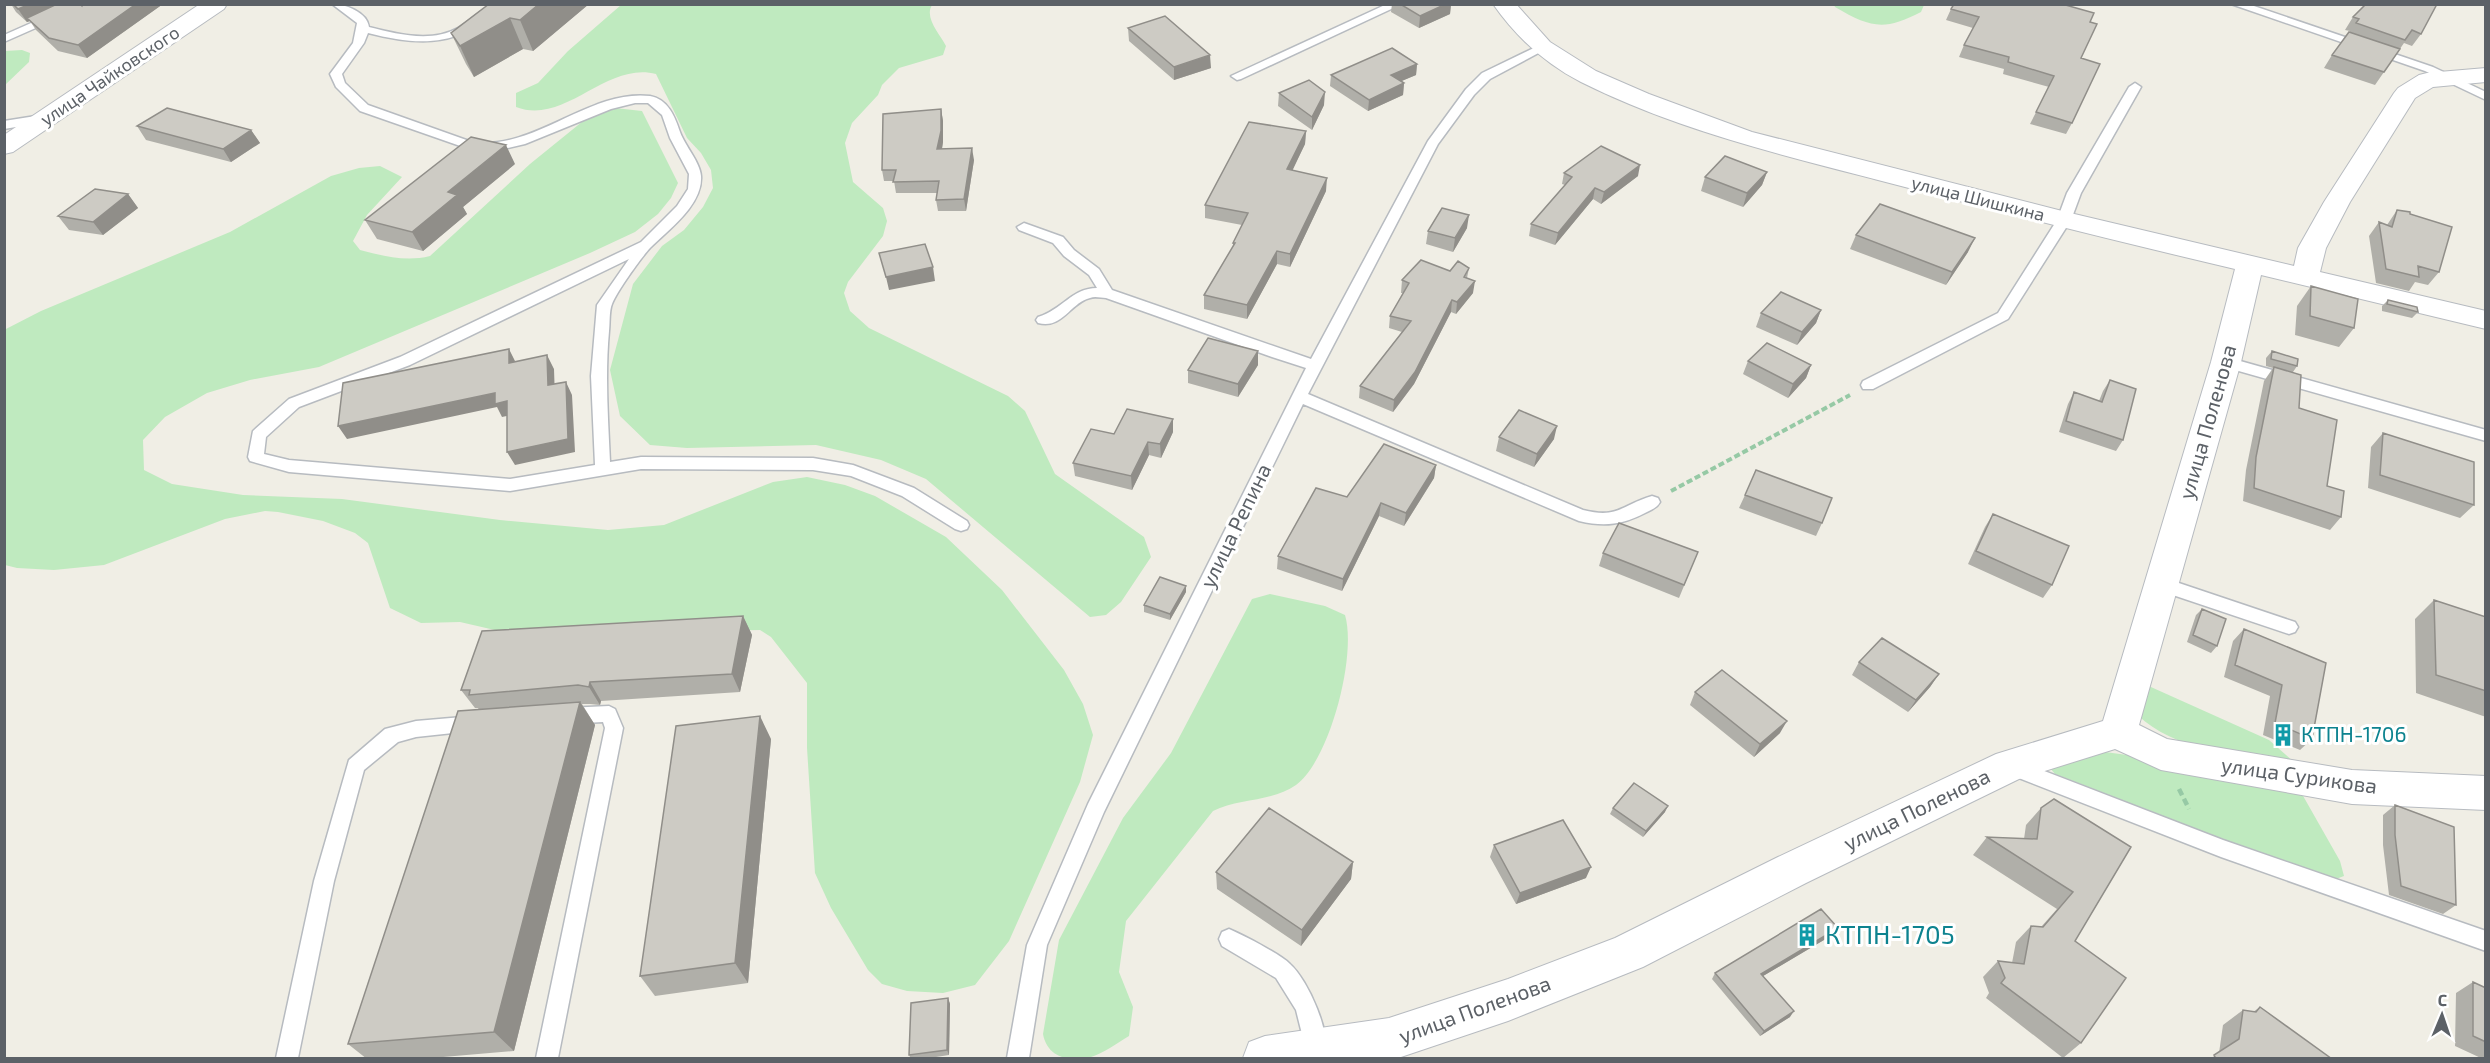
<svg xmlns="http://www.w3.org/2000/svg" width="2490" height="1063" font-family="'Exo 2',sans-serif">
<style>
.green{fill:#bfeabf}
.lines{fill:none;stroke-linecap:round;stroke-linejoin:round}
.lane-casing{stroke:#b7bbc0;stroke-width:3}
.street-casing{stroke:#b7bbc0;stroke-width:2}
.path-far1{stroke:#96c9a5;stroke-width:4;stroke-dasharray:6 3;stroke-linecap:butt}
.path{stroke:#96c9a5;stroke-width:4.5;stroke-dasharray:7 4;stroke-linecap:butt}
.lane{fill:#fff;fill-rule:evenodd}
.street{fill:#fff;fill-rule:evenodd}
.wall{fill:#b0afa9}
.shaded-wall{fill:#908e89}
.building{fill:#cdcbc4;stroke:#908e89;stroke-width:1.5}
.labels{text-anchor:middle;stroke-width:6;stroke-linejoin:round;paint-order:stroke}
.far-street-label{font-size:18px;fill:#5c6167;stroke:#fff}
.street-label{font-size:21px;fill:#5c6167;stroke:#fff}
.culture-label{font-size:21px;fill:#0d838f;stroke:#fff;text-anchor:start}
.near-culture-label{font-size:26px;fill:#0d838f;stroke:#fff;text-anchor:start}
</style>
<rect width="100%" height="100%" fill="#f0eee5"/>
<!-- green -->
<path class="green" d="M621,5H932C924,18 940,34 946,46L943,55L899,68L882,85L878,95L852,123L845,143L853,182L883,208L887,221L883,236L848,282L844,293L850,311L869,328L1008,396L1025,411L1055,474L1144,537L1151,557L1121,602L1106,615L1090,617L926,479L881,460L816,445L687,448L650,445L620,416L610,370L633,284L662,246L684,230L703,207L713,188L711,170L701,153L687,138L656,74C606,61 565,126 516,107V93L538,83L568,51Z
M1834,5V4L1924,5L1921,12C1884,31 1871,28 1835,7Z
M22,50L30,53L29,62L5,85V51Z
M615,108L642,111L678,183L671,198L658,214L635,232L590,253L319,367L250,380L207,393L165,417L143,440L144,470L172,484L243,495L342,499L500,520L608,530L664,525L773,482L807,477L845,485L875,496L946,537L1002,590L1064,670L1083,704L1093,735L1080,782L1009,941L975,985L943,993L907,991L882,984L868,970L831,908L815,873L807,748V683L771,637L760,630L516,635L460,622L421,623L390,608L368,543L355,533L323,521L278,512L265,511L225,519L104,565L54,570L17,568L5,565L4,330L41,311L230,232L331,176L359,168L380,166L402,177L367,215L353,241L360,250C383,256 406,262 430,256L530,164L588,117L601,110Z
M1270,594L1325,606L1345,615C1357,655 1330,760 1296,785C1272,802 1239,798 1213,811L1126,921L1119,972L1133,1007L1129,1036C1117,1043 1104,1053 1091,1057C1069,1063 1047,1057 1043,1034L1059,940L1123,818L1171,753L1252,599Z
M2142,683L2269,740L2302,769C2248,758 2169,752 2132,709Z
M2076,748L2156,759L2298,787L2340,861L2344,876L2336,879L2323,878L2055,774L2050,768Z"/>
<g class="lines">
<!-- lane casing -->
<g class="lane-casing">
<path id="lane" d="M74,4H90L4,42V35Z
M332,4C345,4 367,12 369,27C397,34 431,43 458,28C475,19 483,4 503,4C462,47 422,47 368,33L364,43L342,74L345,83L368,105L472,142C535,151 589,89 650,96C668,99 675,117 680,132C685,146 700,162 701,176C703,205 668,230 650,248C641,258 617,291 612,304C609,311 610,323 609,331C605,375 608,418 610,462L641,457L813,458L853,465L914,488L967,521L969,525L967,529L961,531L955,529L902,496L851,476L813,470L641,469L510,491L289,472L250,461L248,457L253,431L289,399L400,357L641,242L677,206L688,189L689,174L670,138L662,115L648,103H635L611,109L525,144L490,152L466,148L360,111L336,87L330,74L353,43L357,23ZM629,259L597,305L591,376L595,465L510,479L289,460L264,454L266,437L299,407L410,365Z
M1387,4H1402L1241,79L1237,80L1231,76Z
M2231,4H2248L2433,67L2486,92V100L2425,71Z
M1542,44L1548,47L1546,49L1490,79L1474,95L1438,144L1308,394L1583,510C1619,519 1621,505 1652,496L1658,498L1660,502C1657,508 1651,510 1645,513C1622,525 1604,527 1579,521L1303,404L1104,812L1047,945L1029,1058H1007L1027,945L1088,804L1306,368L1272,357L1106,298C1101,298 1095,296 1090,298C1071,302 1062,330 1038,323L1036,320L1038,317C1062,310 1072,288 1097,288L1089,275L1064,256L1053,243L1019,230L1017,227L1024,223L1063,237L1074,250L1099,269L1112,290L1311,359L1428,141L1466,89L1482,73Z
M2135,83L2141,87L2081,193L2071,220L2008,319L1873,389H1863L1861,385L1863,381L1998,313L2057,220L2067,193L2129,87Z
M42,115L48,119L46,122L4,129V121Z
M2226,357L2486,430V441L2221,366L2219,362Z
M2161,577L2295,622L2298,627L2295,632L2289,634L2155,589L2152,584L2155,579Z
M609,706L615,709L623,728L558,1058H536L605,728L603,722L566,724L559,721L557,716L559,711L566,708Z
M474,716L481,718L483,724L481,730L416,737L398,742L364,770L334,881L298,1058H276L314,881L349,760L385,729L416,721Z
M2013,759L2223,840L2486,931V951L2221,857L2006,773L2004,767L2006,761Z
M1229,929C1243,935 1280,954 1290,964C1308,980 1333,1036 1324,1058H1308L1296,1010L1276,978L1222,946L1219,939L1222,932Z"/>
</g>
<!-- street casing -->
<g class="street-casing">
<path id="street" d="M200,4H227L224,9L13,152L4,154V135Z
M1493,4H1516L1550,42L1596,71L1649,94L1752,132L2066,212L2294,266L2298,248L2324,202L2394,93L2398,88L2419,75L2427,73L2486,68V82L2433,87L2415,98L2350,202L2326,248L2320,272L2486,311V329L2261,275L2241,362L2139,725L2167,739L2352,770L2486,776V810L2352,804L2161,770L2115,749L2019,779L1806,883L1643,967L1508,1021L1398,1058H1243L1249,1042L1265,1036L1389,1018L1508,979L1615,938L1778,857L1996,754L2103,721L2211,362L2235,269C2116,241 1997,211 1878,180C1777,154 1675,129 1581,82C1546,64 1516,37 1493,4Z"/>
</g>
<!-- path-far1 -->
<path class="path-far1" d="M1671,491L1850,395"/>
<!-- path -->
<path class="path" d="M2179,789L2189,809"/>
<!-- lane -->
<use href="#lane" class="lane"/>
<!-- street -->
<use href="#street" class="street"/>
</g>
<!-- wall -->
<path class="wall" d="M11,4H80L82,6L83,4H163L87,58L58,51L36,30L30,21L27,22L16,12Z
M489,4H589L533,51L523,49L474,77L466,64L451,33Z
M1392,4H1451L1450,14L1419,28L1391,12Z
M2366,4L2421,34L2412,46L2404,43L2375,85L2324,68L2332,55L2350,31L2345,30L2353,17Z
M1951,9L2090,22L2081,58L2072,123L2066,134L2030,124L2049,87L2003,74L2004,69L1959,57L1964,45L1973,28L1946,20Z
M1128,28L1211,68L1174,80L1129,41Z
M1417,64L1416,75L1401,81L1404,83L1403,95L1368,111L1330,86L1331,75Z
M1279,93L1324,105L1312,130L1278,106Z
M941,109L943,121V142L942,149L974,160L966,211H938L936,200L937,193H896L894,181H884L882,170Z
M137,126L251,130L260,143L231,162L146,140Z
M1306,131L1305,144L1292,170L1326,191L1290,267L1277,264L1247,319L1204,309V295L1233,247V243L1242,225L1205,218V205Z
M515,164L463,207L467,214L423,251L377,239L365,220Z
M1767,172L1762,185L1743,207L1701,191L1705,177Z
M1564,173L1638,176L1601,204L1593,199L1555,245L1529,236L1531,224L1565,185L1562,184Z
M128,194L138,208L103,235L69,230L58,216Z
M2397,210L2410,214L2439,272L2428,285L2415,282L2409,291L2376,283L2369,236L2379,222L2387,225Z
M1467,228L1453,252L1426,244L1428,231Z
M1856,235L1968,252L1946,285L1850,249Z
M1469,268L1467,278L1473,293L1456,314L1451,312L1414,384L1393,412L1359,398L1360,386L1402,332L1389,328L1390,316L1403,293H1401L1402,280Z
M2311,286L2354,328L2339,347L2295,335L2297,306Z
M2388,300L2418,312L2412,318L2382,311V306Z
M1821,310L1816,323L1797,345L1756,327L1761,313Z
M2272,351L2297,366L2293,372L2299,408L2327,486L2341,517L2330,530L2243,501L2246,470L2264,381L2273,368L2266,366V358Z
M1748,361L1811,365L1806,378L1788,398L1743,374Z
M1258,365L1238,397L1188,383V370Z
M2110,380L2123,440L2116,451L2059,432L2068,404L2074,392L2099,401L2103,391Z
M1173,419V432L1161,458L1149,455L1132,490L1075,476L1073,463L1114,434Z
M2383,433L2474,505L2460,518L2368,488L2371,447Z
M1499,437L1554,439L1534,467L1496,451Z
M1436,465L1434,478L1404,526L1379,516L1342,591L1277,569L1278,556L1347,497Z
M1745,495L1822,523L1816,536L1739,508Z
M1993,514L2052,585L2043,598L1968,564L1985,527Z
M1698,552L1679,598L1599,566L1603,553Z
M1186,592L1170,620L1144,612V605Z
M2434,600L2486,617V717L2416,693L2415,619Z
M2202,609L2217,646L2211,653L2187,642L2196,615Z
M743,616L752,635L740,692L601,701L600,705L590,704H582L595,725L514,1051L420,1059H367L348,1044L479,710L478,708H475L461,690Z
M2244,629L2326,663L2312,739L2300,750L2263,735L2270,696L2224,677L2233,641Z
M1859,662L1939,674L1930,687L1908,712L1852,675Z
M1695,692L1780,733L1754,757L1690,705Z
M771,739L748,983L655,996L640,976Z
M2395,805L2456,905L2443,914L2389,895L2383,845V815Z
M1613,808L1665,812L1643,837L1610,814Z
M2041,808L2131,847L2075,941L2081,1043L2063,1058L1986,998L1989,993L1983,977L1998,961L2012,963L2016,942L2031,926L2041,927L2057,909L1973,855L1987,837L2024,839L2026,825Z
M1494,845L1586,878L1516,904L1490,857Z
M1353,862L1351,879L1301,946L1217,889L1216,872Z
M1838,928L1834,934L1763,976L1790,1017L1760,1036L1712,979L1715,973Z
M2473,982L2486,988V1059H2483L2455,1046L2456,993Z
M948,998L950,1004L949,1055L923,1059H911L909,1055Z
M2260,1007L2332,1059H2210L2219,1053L2223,1025L2243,1010L2253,1012Z"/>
<!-- shaded-wall -->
<path class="shaded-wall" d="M30,4H67L27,18L30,21L27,22L18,9Z
M136,4H163L87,58L78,45Z
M539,4H589L533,51L520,20Z
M1446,4H1451L1450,14L1419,28L1420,16Z
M510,18L523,49L474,77L460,46Z
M1210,55L1211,68L1174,80V67Z
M1417,64L1416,75L1390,86L1391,75Z
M1404,83L1403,95L1368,111L1369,100Z
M1325,92L1324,105L1312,130V117Z
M941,109L943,121V142L940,160L937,149Z
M251,130L260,143L231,162L223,149Z
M1306,131L1305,144L1287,182V169Z
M506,145L515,164L463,207L467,214L423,251L412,232L448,192Z
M972,148L974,160L966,211L964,199Z
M1640,165L1638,176L1601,204L1604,192Z
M1767,172L1762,185L1743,207L1747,193Z
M1327,178L1326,191L1290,267V254Z
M1595,188L1593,199L1555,245L1558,233Z
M128,194L138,208L103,235L93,222Z
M1469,215L1467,228L1453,252L1455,238Z
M1975,238L1968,252L1946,285L1952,272Z
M1277,251V264L1247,319V305Z
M933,267L935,281L889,290L886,277Z
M1475,281L1473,293L1456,314L1457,302Z
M1452,300L1451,312L1414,384L1393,412L1394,400Z
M1821,310L1816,323L1797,345L1802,332Z
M509,349L516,363H509Z
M1258,351V365L1238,397V384Z
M547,355L554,369L555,399L548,385Z
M1811,365L1806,378L1788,398L1793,384Z
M566,382L572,395L575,452L515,465L507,452Z
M495,393L507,401L515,414L502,417L497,407L347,439L338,426Z
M1173,419V432L1161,458L1160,444Z
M1557,426L1554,439L1534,467L1537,454Z
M1148,442L1149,455L1132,490L1131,476Z
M1436,465L1434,478L1404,526L1406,513Z
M1381,503L1379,516L1342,591L1343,579Z
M1186,586V592L1170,620V614Z
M743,616L752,635L740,692L732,674Z
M1939,674L1930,687L1908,712L1916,700Z
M590,682L601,701L600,705L589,687Z
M580,702L595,725L514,1051L494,1032Z
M760,716L771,739L748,983L735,963Z
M1787,721L1780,733L1754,757L1760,744Z
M1668,806L1665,812L1643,837L1646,831Z
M1353,862L1351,879L1301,946L1302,930Z
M1591,867L1586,878L1516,904L1520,893Z
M1838,928L1834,934L1758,979L1761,974Z
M948,998L950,1004L949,1055L947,1050Z
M1794,1011L1790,1017L1760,1036L1764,1031Z"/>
<!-- building -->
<path class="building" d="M13,4H30L18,9Z
M57,4H80L82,6L83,4H136L78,45L49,38L27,18Z
M489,4H539L520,20L510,18L460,46L451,33Z
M1400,4H1446L1420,16Z
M1954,4H2062L2094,13L2090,22L2097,24L2081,58L2100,64L2072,123L2036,112L2054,76L2008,62L2009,57L1964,45L1979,17L1951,9Z
M2366,4H2437L2421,34L2412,30L2405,40L2356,23L2359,19L2353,17Z
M1165,16L1210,55L1174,67L1128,28Z
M2349,32L2400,49L2384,72L2332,55Z
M1392,48L1417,64L1391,75L1404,83L1369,100L1331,75Z
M1309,80L1325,92L1312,117L1279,93Z
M167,108L251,130L223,149L137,126Z
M941,109V131L937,149L972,148L964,199L936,200L939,181L893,182L896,170H882L883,114Z
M1249,122L1306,131L1287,169L1327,178L1290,254L1277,251L1247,305L1204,295L1235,243H1233L1248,213L1205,205Z
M471,137L506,145L448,192L457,195L412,232L365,220Z
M1601,146L1640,165L1604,192L1595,188L1558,233L1531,224L1572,177L1564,173Z
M1725,156L1767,172L1747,193L1705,177Z
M95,189L128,194L93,222L58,216Z
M1880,204L1975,238L1952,272L1856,235Z
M1442,208L1469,215L1455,238L1428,231Z
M2397,210L2410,212V214L2452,227L2439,272L2418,266L2419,277L2386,269L2379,222L2392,227Z
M925,244L933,267L886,277L879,253Z
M1421,260L1450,271L1458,261L1469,268L1464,277L1475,281L1457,302L1452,300L1415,372L1394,400L1360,386L1411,321L1390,316L1409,283L1402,280Z
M2311,286L2358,299L2354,328L2310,316Z
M1781,292L1821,310L1802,332L1761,313Z
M2388,300L2417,307L2418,312L2387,304Z
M1208,338L1258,351L1238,384L1188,370Z
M1767,343L1811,365L1793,384L1748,361Z
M509,349V363L547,355L548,385L566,382L568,439L507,452V401L495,404V393L338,426L343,383Z
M2272,351L2298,359L2297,366L2271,359Z
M2274,367L2301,375L2299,408L2337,420L2327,486L2344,491L2341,517L2254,488L2256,457Z
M2110,380L2136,389L2123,440L2066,421L2074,392L2102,402Z
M1127,409L1173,419L1160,444L1148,442L1131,476L1073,463L1091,429L1114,434Z
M1519,410L1557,426L1537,454L1499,437Z
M2383,433L2474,462V505L2380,475Z
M1384,444L1436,465L1406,513L1381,503L1343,579L1278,556L1316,488L1347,497Z
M1756,470L1832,498L1822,523L1745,495Z
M1993,514L2069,546L2052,585L1976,551Z
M1619,523L1698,552L1684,585L1603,553Z
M1160,577L1186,586L1170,614L1144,605Z
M2434,600L2486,617V691L2436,675Z
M2202,609L2226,619L2217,646L2193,635Z
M743,616L732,674L590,682L589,687L578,685L469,695L470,690H461L482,631Z
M2244,629L2326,663L2312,739L2275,723L2282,685L2235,665Z
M1882,638L1939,674L1916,700L1859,662Z
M1722,670L1787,721L1760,744L1695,692Z
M580,702L494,1032L348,1044L458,711Z
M760,716L735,963L640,976L676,726Z
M1634,783L1668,806L1646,831L1613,808Z
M2054,799L2131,847L2075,941L2126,978L2081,1043L2001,983L2005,978L1998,961L2024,964L2031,926L2043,927L2073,892L1987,837L2037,839L2041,808Z
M2395,805L2454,827L2456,905L2401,886L2395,835Z
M1269,808L1353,862L1302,930L1216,872Z
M1563,820L1591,867L1520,893L1494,845Z
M1821,909L1838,928L1761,974L1794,1011L1764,1031L1715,973Z
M2473,982L2486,988V1042L2473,1036Z
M948,998L947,1050L909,1055L911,1003Z
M2260,1007L2332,1059H2216L2214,1055L2239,1039L2243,1010L2256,1012Z"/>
<!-- icons -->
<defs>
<g id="building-bare" transform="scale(1.8)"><path d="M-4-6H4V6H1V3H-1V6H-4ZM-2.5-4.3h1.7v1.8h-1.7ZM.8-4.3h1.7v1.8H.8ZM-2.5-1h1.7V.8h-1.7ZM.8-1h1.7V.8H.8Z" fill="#0f9aa8" stroke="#fff" stroke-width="2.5" paint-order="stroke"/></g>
</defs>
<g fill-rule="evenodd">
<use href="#building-bare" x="2283" y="735"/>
<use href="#building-bare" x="1807" y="935"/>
</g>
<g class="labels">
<!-- far-street labels -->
<g class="far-street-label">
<text transform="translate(110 76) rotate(-34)" y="6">улица Чайковского</text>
<text transform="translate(1978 199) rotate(14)" y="6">улица Шишкина</text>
</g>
<!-- street labels -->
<g class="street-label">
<text transform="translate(2208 422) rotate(-74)" y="7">улица Поленова</text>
<text transform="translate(1236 526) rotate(-64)" y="7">улица Репина</text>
<text transform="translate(2299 776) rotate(8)" y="7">улица Сурикова</text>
<text transform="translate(1917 810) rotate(-26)" y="7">улица Поленова</text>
<text transform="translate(1475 1010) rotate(-20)" y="7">улица Поленова</text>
</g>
<!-- culture labels -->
<g class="culture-label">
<text x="2301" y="742">КТПН-1706</text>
</g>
<!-- near-culture labels -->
<g class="near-culture-label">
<text x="1825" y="944">КТПН-1705</text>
</g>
</g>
<!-- border -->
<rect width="2490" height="1063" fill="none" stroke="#5c6167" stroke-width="12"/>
<!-- north arrow -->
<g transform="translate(2442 1015) rotate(2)" stroke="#ffffff" stroke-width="4.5" paint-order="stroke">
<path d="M0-4.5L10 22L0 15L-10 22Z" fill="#5c6167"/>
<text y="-9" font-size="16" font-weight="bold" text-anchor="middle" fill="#5c6167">С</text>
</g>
</svg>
